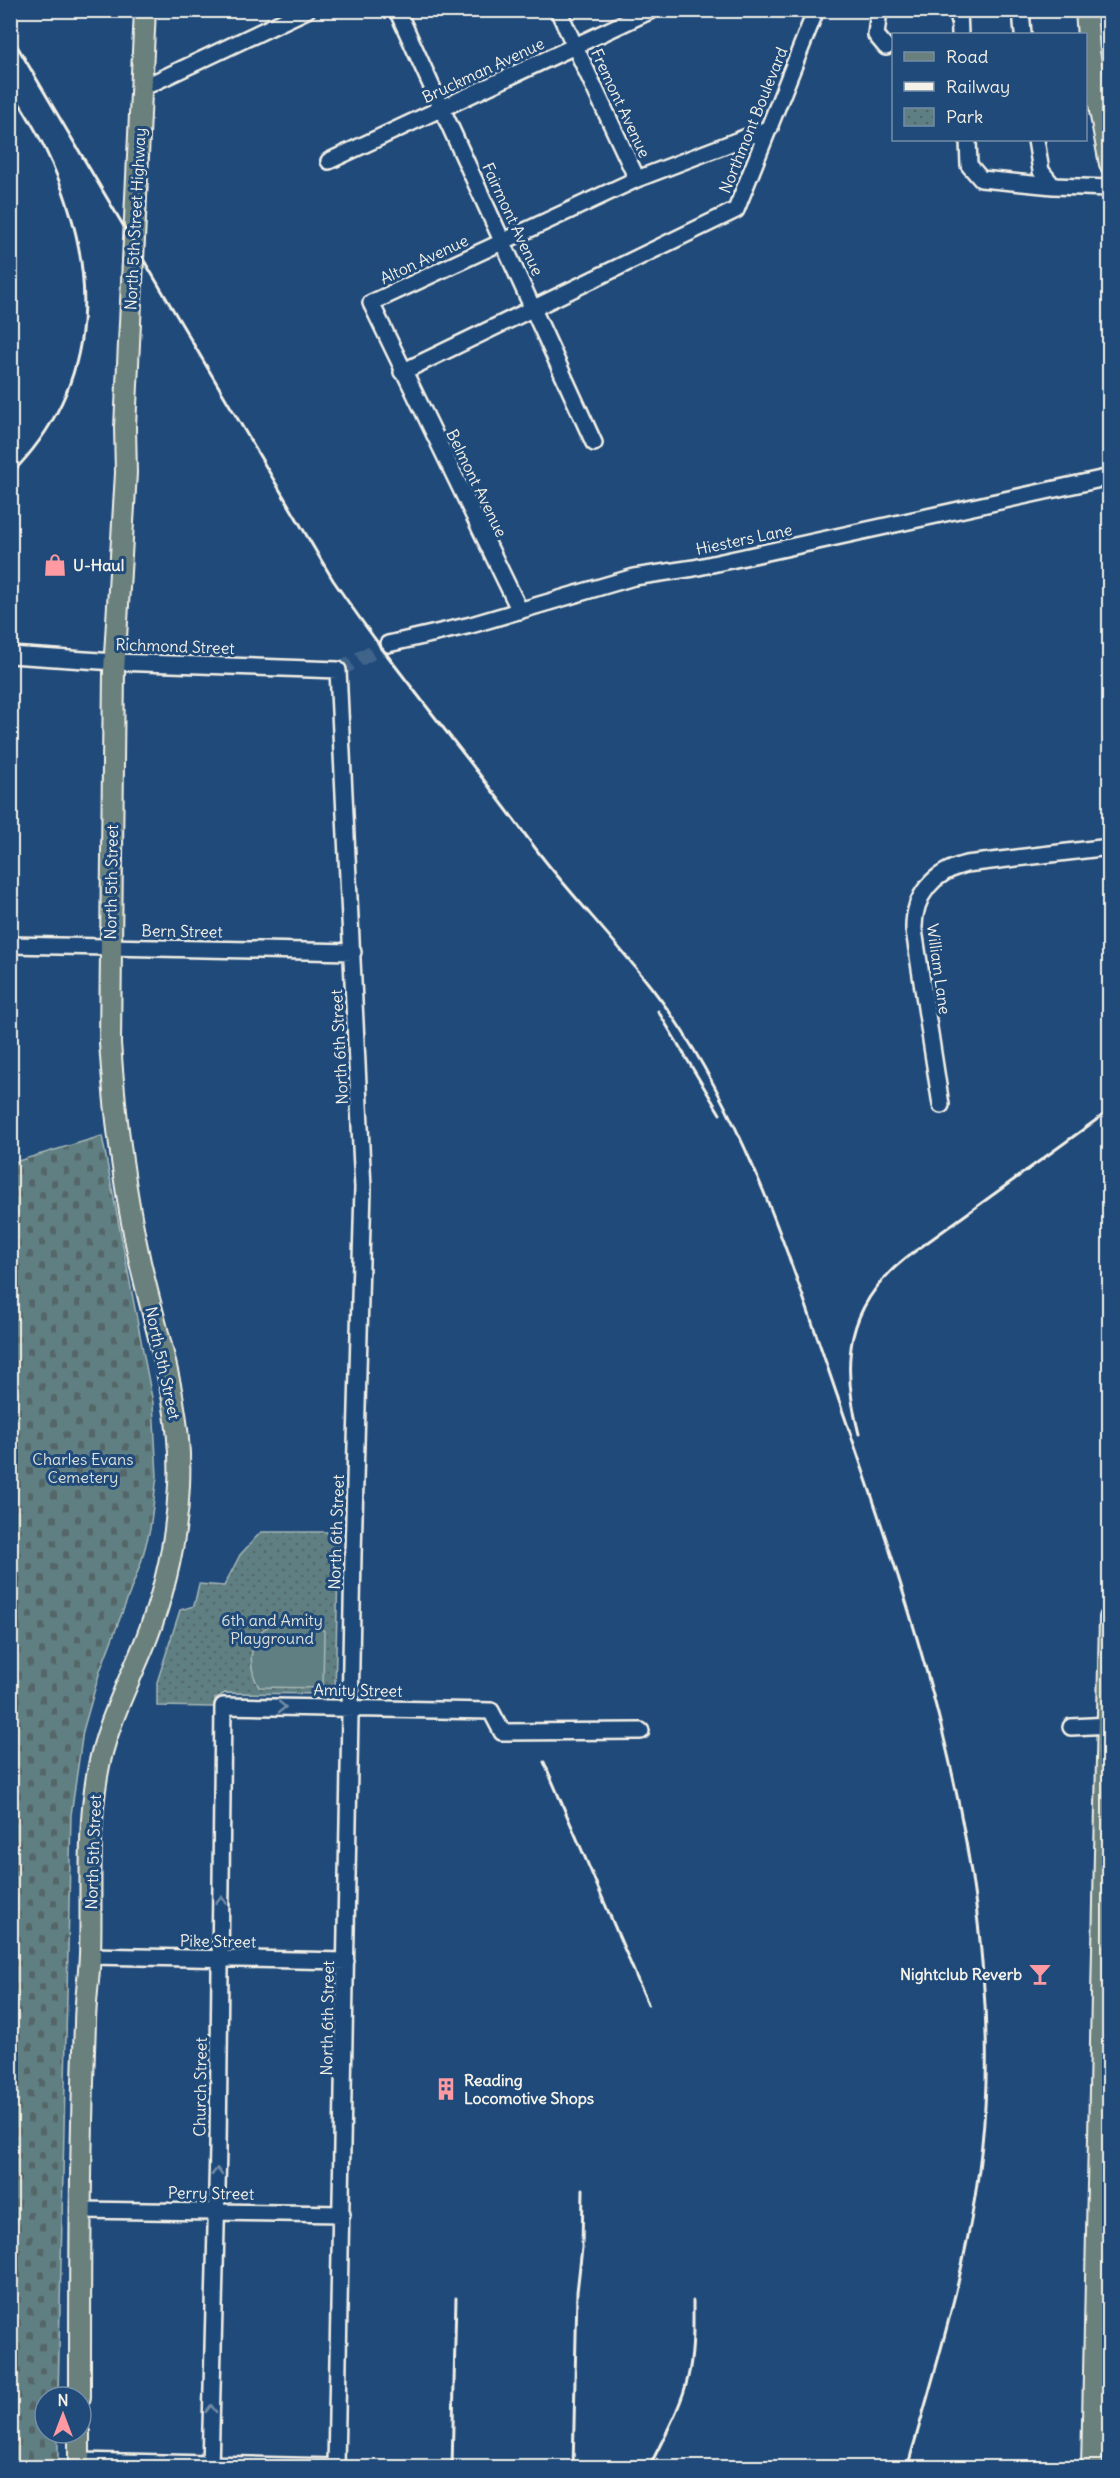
<svg xmlns="http://www.w3.org/2000/svg" width="1120" height="2478" font-family="Delius,sans-serif">
<style>
.cemetery{fill:url(#cemetery-stones);stroke:#a9b8b6;stroke-width:1.5}
.park{fill:url(#park-dots);stroke:#a9b8b6;stroke-width:1.5}
.pitch{fill:#5e7f83;stroke:#a9b8b6;stroke-width:1.5}
.lines{fill:none;stroke-linecap:round;stroke-linejoin:round}
.minor-tunnel{stroke:#3f638a;stroke-width:15;stroke-dasharray:15 8;stroke-linecap:butt}
.minor-casing{stroke:#f4f1e8;stroke-width:20}
.major-casing{stroke:#f4f1e8;stroke-width:24}
.minor{stroke:#1f4a7a;stroke-width:15}
.major{stroke:#6a807d;stroke-width:20}
.rail{stroke:#f4f1e8;stroke-width:3}
.oneway{stroke:#748da6}
.labels{text-anchor:middle;stroke-width:6;stroke-linejoin:round;paint-order:stroke}
.street-label{font-size:16px;fill:#f4f1e8;stroke:#1f4a7a}
.poi-label{font-size:16px;font-weight:bold;fill:#f4f1e8;stroke:#1f4a7a;text-anchor:start}
.park-label{font-size:16px;fill:#dee0d9;stroke:#1f4a7a}
</style>
<defs>
<pattern id="cemetery-stones" width="16" height="16" patternUnits="userSpaceOnUse" patternTransform="scale(1.5)"><rect width="16" height="16" fill="#5e7f83"/><path d="M2 7V4a2 2 0 0 1 4 0v3zM10 15v-3a2 2 0 0 1 4 0v3z" fill="#556668"/></pattern>
<pattern id="park-dots" width="8" height="8" patternUnits="userSpaceOnUse" patternTransform="scale(1.5)"><rect width="8" height="8" fill="#5e7f83"/><path d="M2 2h.1M6 6h.1" fill="none" stroke="#556668" stroke-width="1.8" stroke-linecap="round"/></pattern>
</defs>
<rect width="100%" height="100%" fill="#1f4a7a"/>
<filter id="ink" filterUnits="userSpaceOnUse"><feTurbulence type="fractalNoise" baseFrequency=".0167" numOctaves="2"/><feDisplacementMap in="SourceGraphic" scale="12" xChannelSelector="R" yChannelSelector="G"/><feConvolveMatrix kernelMatrix="1 2 1 2 8 2 1 2 1" color-interpolation-filters="sRGB"/></filter>
<g filter="url(#ink)">
<!-- cemetery -->
<path class="cemetery" d="M1101,11H1109V71Z
M102,1136L153,1403L157,1476L150,1529L141,1563L100,1671L83,1731L71,1815L58,2397H45V2433H58V2467H11V1163Z"/>
<!-- park -->
<path class="park" d="M261,1532H339L335,1694L225,1693L215,1699L214,1707L157,1706V1682L180,1610L194,1606L199,1584L224,1586L240,1555Z
M1103,2414H1109V2467H1103Z"/>
<!-- pitch -->
<path class="pitch" d="M291,1619H307L324,1631L323,1688L259,1687C249,1671 247,1642 264,1629C272,1623 281,1621 291,1619Z"/>
<g class="lines">
<!-- minor-tunnel -->
<path class="minor-tunnel" d="M338,670L388,644"/>
<!-- minor casing -->
<g class="minor-casing">
<path id="minor" d="M397,10L594,443
M558,10L637,179
M879,10L876,35L886,47
M959,10L960,34
M1021,10L1023,34
M142,88L307,10
M968,140L969,165L981,179L1053,186
M1036,140L1041,171L1053,186L1110,188
M329,161L652,10
M402,372L736,210L816,10
M520,611L371,303L637,179L770,128
M388,644L471,625L634,577L694,568L1110,477
M10,655L115,662L338,670L363,1188L353,1554L336,2468
M10,945L353,952
M941,1105L914,930C913,896 933,872 966,864L1110,847
M1071,1727L1110,1725
M90,1956L346,1961
M80,2210L342,2214
M79,2461L336,2467
M210,2468L218,2148L223,1706L491,1711L502,1732L641,1731"/>
</g>
<!-- major casing -->
<g class="major-casing">
<path id="major" d="M1086,10L1089,52L1110,164
M80,2397C80,2273 80,2148 85,2024C85,2001 89,1978 90,1955C92,1896 87,1835 97,1776C105,1727 128,1685 146,1640C165,1591 177,1538 179,1485C183,1408 157,1336 140,1262C124,1189 115,1117 110,1043L114,671L126,473L125,427L145,10
M79,2468V2433
M1092,2468L1110,1618"/>
</g>
<!-- minor -->
<use href="#minor" class="minor"/>
<!-- major -->
<use href="#major" class="major"/>
<!-- rail -->
<path class="rail" d="M10,34L333,580C382,652 437,719 490,788C509,812 527,838 546,862C591,918 644,971 683,1032C754,1144 794,1270 837,1395C914,1616 992,1845 986,2082C983,2214 944,2342 907,2468
M10,88C23,109 36,129 46,151C100,264 103,382 10,475
M658,1011L720,1114
M859,1434C840,1362 846,1305 907,1257L1110,1110
M544,1762L648,2004
M452,2468L456,2298
M573,2468L577,2292L582,2248L583,2189
M649,2468C663,2438 681,2408 688,2377C694,2352 693,2327 693,2301"/>
</g>
<!-- one-way arrows -->
<defs><path id="oneway-chevron" d="M-2-3.5L2.5 0L-2 3.5" fill="none" stroke-width="1.6" stroke-linecap="round" stroke-linejoin="round" transform="scale(1.5)"/></defs>
<g class="oneway">
<use href="#oneway-chevron" transform="translate(282 1707) rotate(1)"/>
<use href="#oneway-chevron" transform="translate(221 1900) rotate(-89)"/>
<use href="#oneway-chevron" transform="translate(217 2172) rotate(-89)"/>
<use href="#oneway-chevron" transform="translate(211 2409) rotate(-89)"/>
</g>
</g>
<!-- icons -->
<defs>
<g id="shop-bare" transform="scale(1.8)"><path d="M-5-2.5h2.3a2.7 3.5 0 0 1 5.4 0H5L5.5 6h-11ZM-1.5-2.5h3a1.5 2.3 0 0 0-3 0Z" fill="#ff9aa2" stroke="#1f4a7a" stroke-width="2.5" paint-order="stroke"/></g>
<g id="bar-bare" transform="scale(1.8)"><path d="M-6-5H6L.8 .8V4.5H3.5V6h-7V4.5H-.8V.8Z" fill="#ff9aa2" stroke="#1f4a7a" stroke-width="2.5" paint-order="stroke"/></g>
<g id="building-bare" transform="scale(1.8)"><path d="M-4-6H4V6H1V3H-1V6H-4ZM-2.5-4.3h1.7v1.8h-1.7ZM.8-4.3h1.7v1.8H.8ZM-2.5-1h1.7V.8h-1.7ZM.8-1h1.7V.8H.8Z" fill="#ff9aa2" stroke="#1f4a7a" stroke-width="2.5" paint-order="stroke"/></g>
</defs>
<g fill-rule="evenodd">
<use href="#shop-bare" x="55" y="565"/>
<use href="#bar-bare" x="1040" y="1974"/>
<use href="#building-bare" x="446" y="2089"/>
</g>
<g class="labels">
<!-- street labels -->
<g class="street-label">
<text transform="translate(483 70) rotate(-25)" y="6">Bruckman Avenue</text>
<text transform="translate(621 103) rotate(65)" y="6">Fremont Avenue</text>
<text transform="translate(753 120) rotate(-68)" y="6">Northmont Boulevard</text>
<text transform="translate(135 219) rotate(-87)" y="6">North 5th Street Highway</text>
<text transform="translate(513 219) rotate(65)" y="6">Fairmont Avenue</text>
<text transform="translate(424 259) rotate(-25)" y="6">Alton Avenue</text>
<text transform="translate(477 483) rotate(64)" y="6">Belmont Avenue</text>
<text transform="translate(744 539) rotate(-12)" y="6">Hiesters Lane</text>
<text transform="translate(175 646) rotate(2)" y="6">Richmond Street</text>
<text transform="translate(111 882) rotate(-89)" y="6">North 5th Street</text>
<text transform="translate(182 931) rotate(1)" y="6">Bern Street</text>
<text transform="translate(939 969) rotate(82)" y="6">William Lane</text>
<text transform="translate(339 1047) rotate(-93)" y="6">North 6th Street</text>
<text transform="translate(163 1363) rotate(78)" y="6">North 5th Street</text>
<text transform="translate(336 1532) rotate(-88)" y="6">North 6th Street</text>
<text transform="translate(358 1690) rotate(1)" y="6">Amity Street</text>
<text transform="translate(93 1852) rotate(-88)" y="6">North 5th Street</text>
<text transform="translate(218 1941) rotate(1)" y="6">Pike Street</text>
<text transform="translate(327 2018) rotate(-89)" y="6">North 6th Street</text>
<text transform="translate(200 2087) rotate(-89)" y="6">Church Street</text>
<text transform="translate(211 2193) rotate(1)" y="6">Perry Street</text>
</g>
<!-- poi labels -->
<g class="poi-label">
<text x="73" y="571">U-Haul</text>
<text x="1022" y="1980" text-anchor="end">Nightclub Reverb</text>
<text x="464" y="2086">Reading<tspan x="464" dy="18">Locomotive Shops</tspan></text>
</g>
<!-- park labels -->
<g class="park-label">
<text x="83" y="1465">Charles Evans<tspan x="83" dy="18">Cemetery</tspan></text>
<text x="272" y="1626">6th and Amity<tspan x="272" dy="18">Playground</tspan></text>
</g>
</g>
<!-- margin -->
<rect width="1120" height="2478" fill="none" stroke="#1f4a7a" stroke-width="36"/>
<rect x="18" y="18" width="1084" height="2442" fill="none" stroke="#f4f1e8" stroke-width="2" filter="url(#ink)"/>
<!-- legend -->
<rect x="892" y="33" width="195" height="108" fill="#1f4a7a" stroke="#748da6" stroke-width="1.5"/>
<rect x="904" y="52" width="30" height="9" fill="#6a807d" stroke="#748da6" stroke-width="1.5"/>
<text x="946" y="63" font-size="18" fill="#f4f1e8">Road</text>
<rect x="904" y="82" width="30" height="9" fill="#f4f1e8" stroke="#748da6" stroke-width="1.5"/>
<text x="946" y="93" font-size="18" fill="#f4f1e8">Railway</text>
<rect x="904" y="108" width="30" height="18" fill="url(#park-dots)" stroke="#748da6" stroke-width="1.5"/>
<text x="946" y="123" font-size="18" fill="#f4f1e8">Park</text>
<!-- north arrow -->
<g transform="translate(63 2415)"><circle r="28" fill="#1f4a7a" stroke="#748da6" stroke-width="1.5"/>
<path d="M0-4.5L10 22L0 15L-10 22Z" fill="#ff9aa2"/>
<text y="-9" font-size="16" font-weight="bold" text-anchor="middle" fill="#f4f1e8">N</text>
</g>
</svg>
